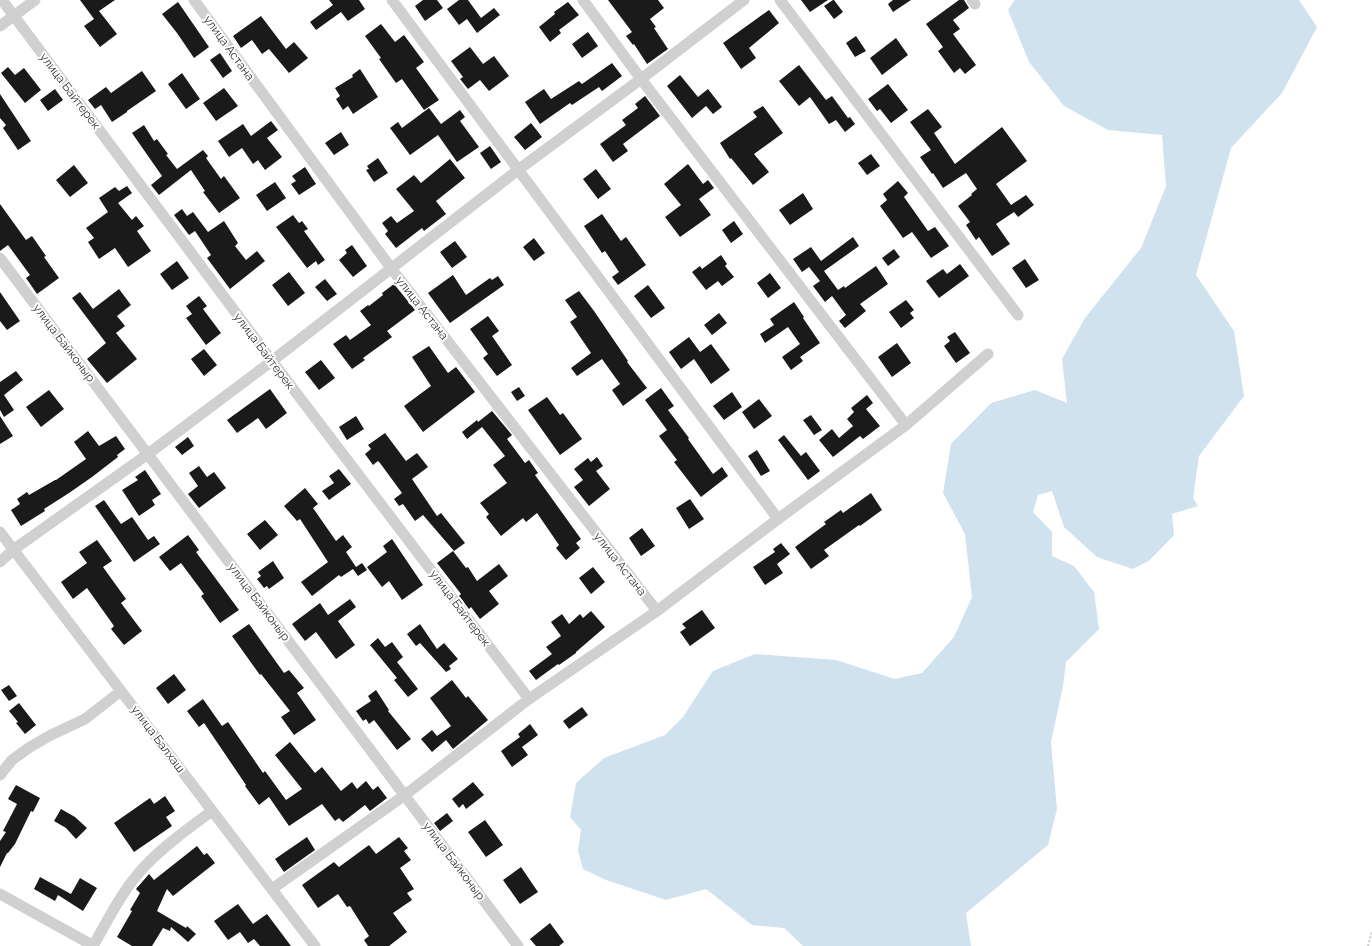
<svg xmlns="http://www.w3.org/2000/svg" width="1372" height="946" font-family="Raleway,sans-serif">
<style>
.water{fill:#cfe2ee}
.building{fill:#1a1a1a}
.lines{fill:none;stroke-linecap:round;stroke-linejoin:round}
.path{stroke:#cdcdcd;stroke-width:2;stroke-dasharray:2 2;stroke-linecap:butt}
.minor{stroke:#d0d0d0;stroke-width:11}
.labels{text-anchor:middle;stroke-width:4;stroke-linejoin:round;paint-order:stroke}
.street-label{font-size:12px;fill:#333;stroke:#fff}
</style>
<rect width="100%" height="100%" fill="#fff"/>
<!-- water -->
<path class="water" d="M1015,0H1299L1317,27L1282,93L1231,148L1196,275L1234,331L1244,396L1199,456L1193,498L1198,506L1172,514L1174,535L1150,560L1133,569L1097,557L1064,527L1052,491L1038,495L1033,512L1052,532V556L1074,566L1094,592L1099,629L1066,662L1063,686L1051,742L1057,809L1048,845L966,913L971,946H803L784,928L752,925L706,889L666,900L606,880L583,869L578,851L581,830L570,817L576,783L604,758L665,735L683,717L713,671L755,654L836,660L895,679L922,673L954,637L972,597L965,534L943,493L951,444L991,403L1035,390L1067,403L1062,359L1085,318L1141,248L1166,186L1162,135L1108,130L1064,106L1029,62L1008,10Z"/>
<!-- building -->
<path class="building" d="M80,0H115L99,11L117,34L100,47L84,26L94,19Z
M329,0H359L365,9L348,21L341,12L316,30L310,22L333,5Z
M423,0H437L443,8L425,21L415,6Z
M459,0H468L481,18L494,8L500,15L477,33L467,19L459,25L447,9Z
M608,0H658L664,8L650,19L656,27L654,28L668,49L647,64L634,44L633,45L626,36L632,32Z
M801,0H828L810,12Z
M833,0H834L843,12L834,19L824,6Z
M893,0H911L893,12L888,4Z
M959,0H964L969,8L953,20L960,29L953,34L976,65L965,74L960,68L954,73L938,51L943,47L926,24Z
M178,2L209,47L194,58L177,33L162,14Z
M568,2L579,15L559,30L561,33L550,42L539,27L555,14L554,12Z
M769,10L779,23L749,48L756,58L741,69L723,43Z
M261,16L286,49L294,42L308,58L289,73L269,49L262,54L252,40L241,48L233,36Z
M381,24L395,42L404,35L424,62L416,68L439,100L424,110L402,79L396,83L379,59L381,58L365,36Z
M588,32L598,46L582,58L572,44Z
M856,36L866,51L855,57L846,43Z
M896,38L908,55L882,75L870,58Z
M470,47L483,64L494,56L509,76L489,91L480,80L468,89L460,79L463,77L451,61Z
M220,53L232,71L223,78L210,60Z
M612,63L622,76L602,91L599,87L572,105L570,103L540,124L525,102L544,89L551,99L579,81L582,84Z
M799,65L826,100L832,96L848,118L850,117L855,124L845,132L836,120L829,124L810,97L799,106L779,81Z
M8,67L15,75L24,68L41,90L25,103L1,73Z
M360,69L378,97L353,114L348,106L343,110L336,99L340,96L335,88L353,77L352,75Z
M142,71L156,91L127,111V112L112,122L101,105L95,109L88,100L106,87L111,93Z
M182,73L200,99L186,109L168,84Z
M680,75L698,97L708,89L722,107L713,114L706,106L692,118L667,86Z
M888,84L908,110L891,123L880,109L877,111L868,99Z
M224,88L238,106L216,121L203,103Z
M55,89L63,100L48,111L40,100Z
M0,94L31,141L18,150L3,128L6,125L0,118Z
M645,96L660,116L623,144L628,151L613,162L600,144L626,125L622,120L638,108L635,104Z
M763,106L783,133L754,154L769,172L753,185L731,158L730,159L720,143L757,117L753,112Z
M429,108L441,124L460,110L465,117L460,121L479,147L457,162L438,135L410,155L390,128L398,122L402,128Z
M928,109L942,127L934,133L955,164L1002,127L1027,161L996,184L1011,205L1026,195L1034,205L1018,217L1014,212L996,224L1010,244L992,256L979,237L976,240L966,225L970,222L958,206L972,195L971,194L977,189L966,173L943,188L933,173L932,174L920,157L931,150L910,122Z
M271,121L278,130L267,138L282,157L265,170L258,160L253,164L242,148L229,157L218,141L243,124L251,136Z
M531,123L542,137L525,150L514,137Z
M144,125L154,141L157,139L168,154L166,155L177,169L203,150L208,156L206,158L221,179L224,176L240,198L219,213L203,192L205,191L191,170L159,195L151,185L162,176L132,133Z
M341,132L349,145L334,155L325,143Z
M490,146L501,162L491,169L480,153Z
M871,154L880,166L867,175L858,163Z
M378,158L388,173L374,182L366,170L369,169L367,166Z
M450,159L465,178L436,201L446,214L424,231L422,228L396,248L385,234L388,231L382,223L391,216L397,223L414,211L396,189L414,175L421,183Z
M688,164L703,184L708,180L714,188L699,199L711,215L680,237L665,217L681,205L664,184Z
M74,165L88,183L70,197L56,180Z
M305,167L316,184L299,195L291,184L296,181L292,176Z
M596,169L611,189L598,199L583,179Z
M898,181L908,193L904,197L928,231L935,227L949,246L931,258L912,232L903,238L880,206L887,200L883,194Z
M275,182L286,198L267,211L256,195Z
M127,186L132,193L118,203L132,220L136,216L144,226L137,231L151,251L128,267L115,248L99,259L88,242L94,238L86,228L108,212L99,198L115,187L119,191Z
M803,193L813,209L790,225L779,210Z
M0,204L26,240L32,236L46,256L44,257L59,278L37,294L26,278L30,275L8,245L0,251Z
M182,209L187,216L193,212L208,232L224,221L238,243L235,246L246,260L257,251L265,261L230,289L207,258L211,255L195,231L189,235L174,215Z
M602,214L621,241L626,237L646,265L618,285L612,277L619,272L605,251L602,253L584,226Z
M293,215L299,223L302,221L308,229L304,231L325,260L318,265L316,261L307,268L276,227Z
M734,221L743,234L731,243L722,230Z
M853,237L859,246L824,271L838,290L844,286L845,288L876,266L888,284L860,304L866,311L845,328L839,321L846,315L832,296L825,302L813,286L820,281L809,267L802,272L793,259L811,247L821,261Z
M534,238L545,253L534,261L523,247Z
M455,241L467,257L452,268L440,252Z
M352,245L367,266L353,277L339,260L347,253L345,250Z
M894,249L900,257L888,266L882,258Z
M721,255L727,264L725,266L734,277L722,286L718,281L706,290L692,272L700,266L702,269Z
M1025,259L1039,280L1026,288L1012,268Z
M177,261L189,278L172,290L160,274Z
M960,264L969,276L939,298L926,281L943,269L947,274Z
M289,272L305,293L288,306L272,285Z
M770,273L781,288L768,298L757,283Z
M453,275L466,295L490,278L492,280L498,276L504,285L450,323L428,293Z
M325,279L337,294L327,301L315,287Z
M394,284L415,310L387,331L392,337L363,358L365,360L352,369L333,344L346,335L350,340L371,325L360,311L368,305L369,306L383,295L382,293Z
M648,285L665,308L651,318L634,296Z
M119,289L131,305L117,316L125,326L116,333L137,359L107,383L87,359L106,343L72,298L80,292L93,309Z
M579,291L594,311L628,361L627,362L647,388L623,406L612,390L620,384L602,359L577,376L571,368L591,353L570,322L577,317L565,300Z
M0,292L20,321L7,330L0,321Z
M199,296L207,306L203,309L221,333L206,345L186,318L192,314L186,306Z
M906,300L914,310L910,313L914,318L901,328L889,312Z
M794,302L804,317L803,318L820,343L800,357L803,361L791,370L782,357L800,344L788,327L765,343L760,334L774,325L770,319Z
M719,313L727,323L712,335L704,325Z
M488,316L499,331L492,336L512,365L497,376L483,358L488,354L470,329Z
M955,332L970,353L956,363L944,346L950,341L947,337Z
M689,337L700,352L711,344L730,370L711,384L694,359L681,369L669,352Z
M897,343L911,363L892,377L878,357Z
M429,346L448,373L456,367L475,392L423,432L404,406L431,386L412,357Z
M204,349L217,365L204,376L191,359Z
M321,360L335,378L319,390L305,372Z
M16,371L23,380L4,395L14,410L4,417L0,410V382Z
M519,387L525,396L517,401L511,392Z
M661,388L674,406L668,410L689,438L688,439L713,474L722,467L728,476L701,497L674,462L677,460L659,436L667,430L645,400Z
M270,389L287,413L266,429L258,418L237,433L227,420Z
M49,390L64,409L41,427L26,407Z
M732,392L742,407L724,420L713,406Z
M867,395L873,403L866,409L880,426L863,439L860,436L833,457L819,440L832,429L839,438L853,426L847,419L854,412L851,408Z
M547,397L560,415L563,413L582,439L560,455L528,410Z
M759,399L772,416L754,429L742,412Z
M492,411L512,435L507,439L525,463L529,460L538,473L535,475L581,539L576,543L580,548L566,560L556,548L559,545L537,513L526,522L523,518L501,536L486,517L489,514L480,503L507,483L493,465L505,456L482,427L467,439L462,432L477,420L478,422Z
M811,415L822,430L814,435L803,420Z
M0,416L13,436L0,444Z
M356,416L364,429L347,440L339,427Z
M88,431L99,446L116,436L125,449L117,455L118,457L92,477L69,493L44,509L45,511L21,526L11,510L20,504L17,499L27,492L29,495L55,480H56L86,459L74,442Z
M385,433L406,461L417,453L428,467L412,479L437,516L441,513L465,543L454,551L423,515L415,521L403,504L399,506L394,499L402,493L380,463L378,461L373,465L365,454L371,449L368,445Z
M784,435L801,456L806,452L820,471L808,480L778,440Z
M188,437L194,446L182,455L175,447Z
M757,450L770,471L761,476L748,456Z
M597,457L603,466L596,471L610,489L589,506L574,487L583,480L574,469L588,458L591,462Z
M199,466L207,477L214,472L226,488L199,508L188,494L198,486L189,473Z
M339,469L351,484L329,500L322,491L334,483L329,476Z
M145,470L161,494L152,500L155,505L139,516L122,490L138,480L135,477Z
M305,488L318,504L313,508L336,541L343,535L352,547L346,552L356,567L362,563L367,570L358,576L353,569L341,577L339,575L312,596L301,582L328,562L300,519L297,521L284,506Z
M871,493L882,510L860,526L859,525L824,550L829,556L811,569L795,547L826,524L824,522L841,510L843,513Z
M690,499L704,519L689,529L676,508Z
M104,500L121,524L132,517L148,540L154,536L160,544L134,562L95,506Z
M265,520L278,535L260,550L247,534Z
M642,528L655,546L641,556L629,538Z
M188,535L199,550L196,552L239,610L220,623L201,596L204,594L181,563L170,571L159,557Z
M392,539L423,585L402,600L389,581L382,587L367,567L387,552L383,546Z
M97,540L112,561L103,567L126,599L121,603L142,631L124,645L111,629L114,626L87,588L73,599L61,582L87,563L79,552Z
M781,543L790,554L777,564L783,573L765,585L753,567L775,552L773,549Z
M453,551L466,568L468,567L477,581L499,564L508,576L489,591L499,604L480,619L471,607L469,609L459,596L461,594L437,563Z
M273,561L284,578L269,589L267,586L264,588L257,579L261,576L258,572Z
M593,567L605,582L591,594L579,578Z
M350,599L356,607L338,621L355,645L336,659L316,632L305,641L292,624L320,603L328,615Z
M702,610L715,628L690,646L680,632L686,628L682,624Z
M591,611L605,627L576,652V653L559,665L558,664L536,680L529,671L552,654L546,647L561,636L551,622L562,614L569,624L580,614L583,618Z
M249,624L284,673L289,670L304,688L297,693L316,720L294,735L281,717L290,711L261,674L260,675L232,636Z
M420,624L437,649L444,643L458,659L449,666L451,669L446,672L420,643L416,646L407,634Z
M378,638L385,647L392,642L403,657L397,662L418,689L408,697L394,680L397,678L370,645Z
M174,674L186,690L168,704L156,688Z
M452,680L466,698L468,696L488,720L453,749L446,740L432,752L421,739L432,730L437,736L451,726L430,698Z
M9,685L17,696L9,701L1,690Z
M376,690L389,710L388,711L411,739L397,750L374,720L369,724L366,719L363,721L356,711L371,701L368,696Z
M203,699L222,726L228,722L263,773L265,771L286,800L302,789L275,755L290,742L315,773L322,767L341,791L352,782L357,789L366,781L373,790L378,786L387,798L370,811L365,805L343,822L339,818L335,821L322,804L289,826L269,797L259,805L245,786L246,785L204,723L199,727L187,711Z
M19,703L36,725L25,734L16,723L18,722L9,711Z
M582,707L588,715L569,729L563,721Z
M530,724L538,735L522,747L528,755L512,767L501,751L520,737L518,734Z
M473,782L484,795L466,809L463,804L459,808L452,799Z
M16,785L40,798L33,812L31,811L15,844L8,853H7L0,867V841L6,832L3,831L17,804L8,799Z
M165,796L175,811L166,817L172,826L134,852L114,823L150,798L154,804Z
M61,809L75,817L87,828L76,839L66,828L54,821Z
M447,813L453,821L440,831L434,823Z
M485,820L503,845L486,857L468,832Z
M307,837L315,850L284,872L275,859Z
M399,837L408,848L404,851L411,860L400,868L414,889L407,893L412,900L393,913L407,932L389,946H368L364,940L369,936L350,906L347,907L338,894L318,908L302,885L334,862L339,867L369,845L376,854Z
M197,846L204,855L207,853L215,863L173,896L167,889L157,911L186,928L187,926L196,934L188,942L171,927L170,931L163,928L152,946H132L117,937L132,911L130,910L140,893L136,889L149,874L154,880Z
M521,867L538,892L520,904L503,880Z
M40,877L71,894L80,878L97,888L83,911L58,895L55,901L34,889Z
M238,904L253,924L267,914L291,946H260L254,939L248,943L240,932L228,940L214,921Z
M550,923L564,942L559,946H536L530,939Z"/>
<g class="lines">
<!-- path -->
<path class="path" d="M1368,946L1372,931"/>
<!-- minor -->
<path class="minor" d="M2,0L272,361L529,699
M194,0L391,268L657,611
M392,0L778,519
M583,0L641,79L906,425
M780,0L1018,315
M972,0L975,4
M0,26L35,0
M0,258L518,946
M0,532L315,946
M0,562L13,550L148,454L272,361L518,170L641,79L744,0
M0,775L12,760L30,747L51,735L85,719L121,691
M272,889L405,795L529,699L657,611L778,519L906,425L988,354
M0,894L94,946
M93,946C109,918 123,889 145,866C165,845 189,828 212,811"/>
</g>
<g class="labels">
<!-- street labels -->
<g class="street-label">
<text transform="translate(229 48) rotate(54)" y="4">улица Астана</text>
<text transform="translate(70 91) rotate(53)" y="4">улица Байтерек</text>
<text transform="translate(422 308) rotate(52)" y="4">улица Астана</text>
<text transform="translate(64 343) rotate(53)" y="4">улица Байконыр</text>
<text transform="translate(264 351) rotate(53)" y="4">улица Байтерек</text>
<text transform="translate(620 564) rotate(52)" y="4">улица Астана</text>
<text transform="translate(259 602) rotate(53)" y="4">улица Байконыр</text>
<text transform="translate(460 608) rotate(53)" y="4">улица Байтерек</text>
<text transform="translate(158 739) rotate(53)" y="4">улица Балхаш</text>
<text transform="translate(454 861) rotate(53)" y="4">улица Байконыр</text>
</g>
</g>
</svg>
